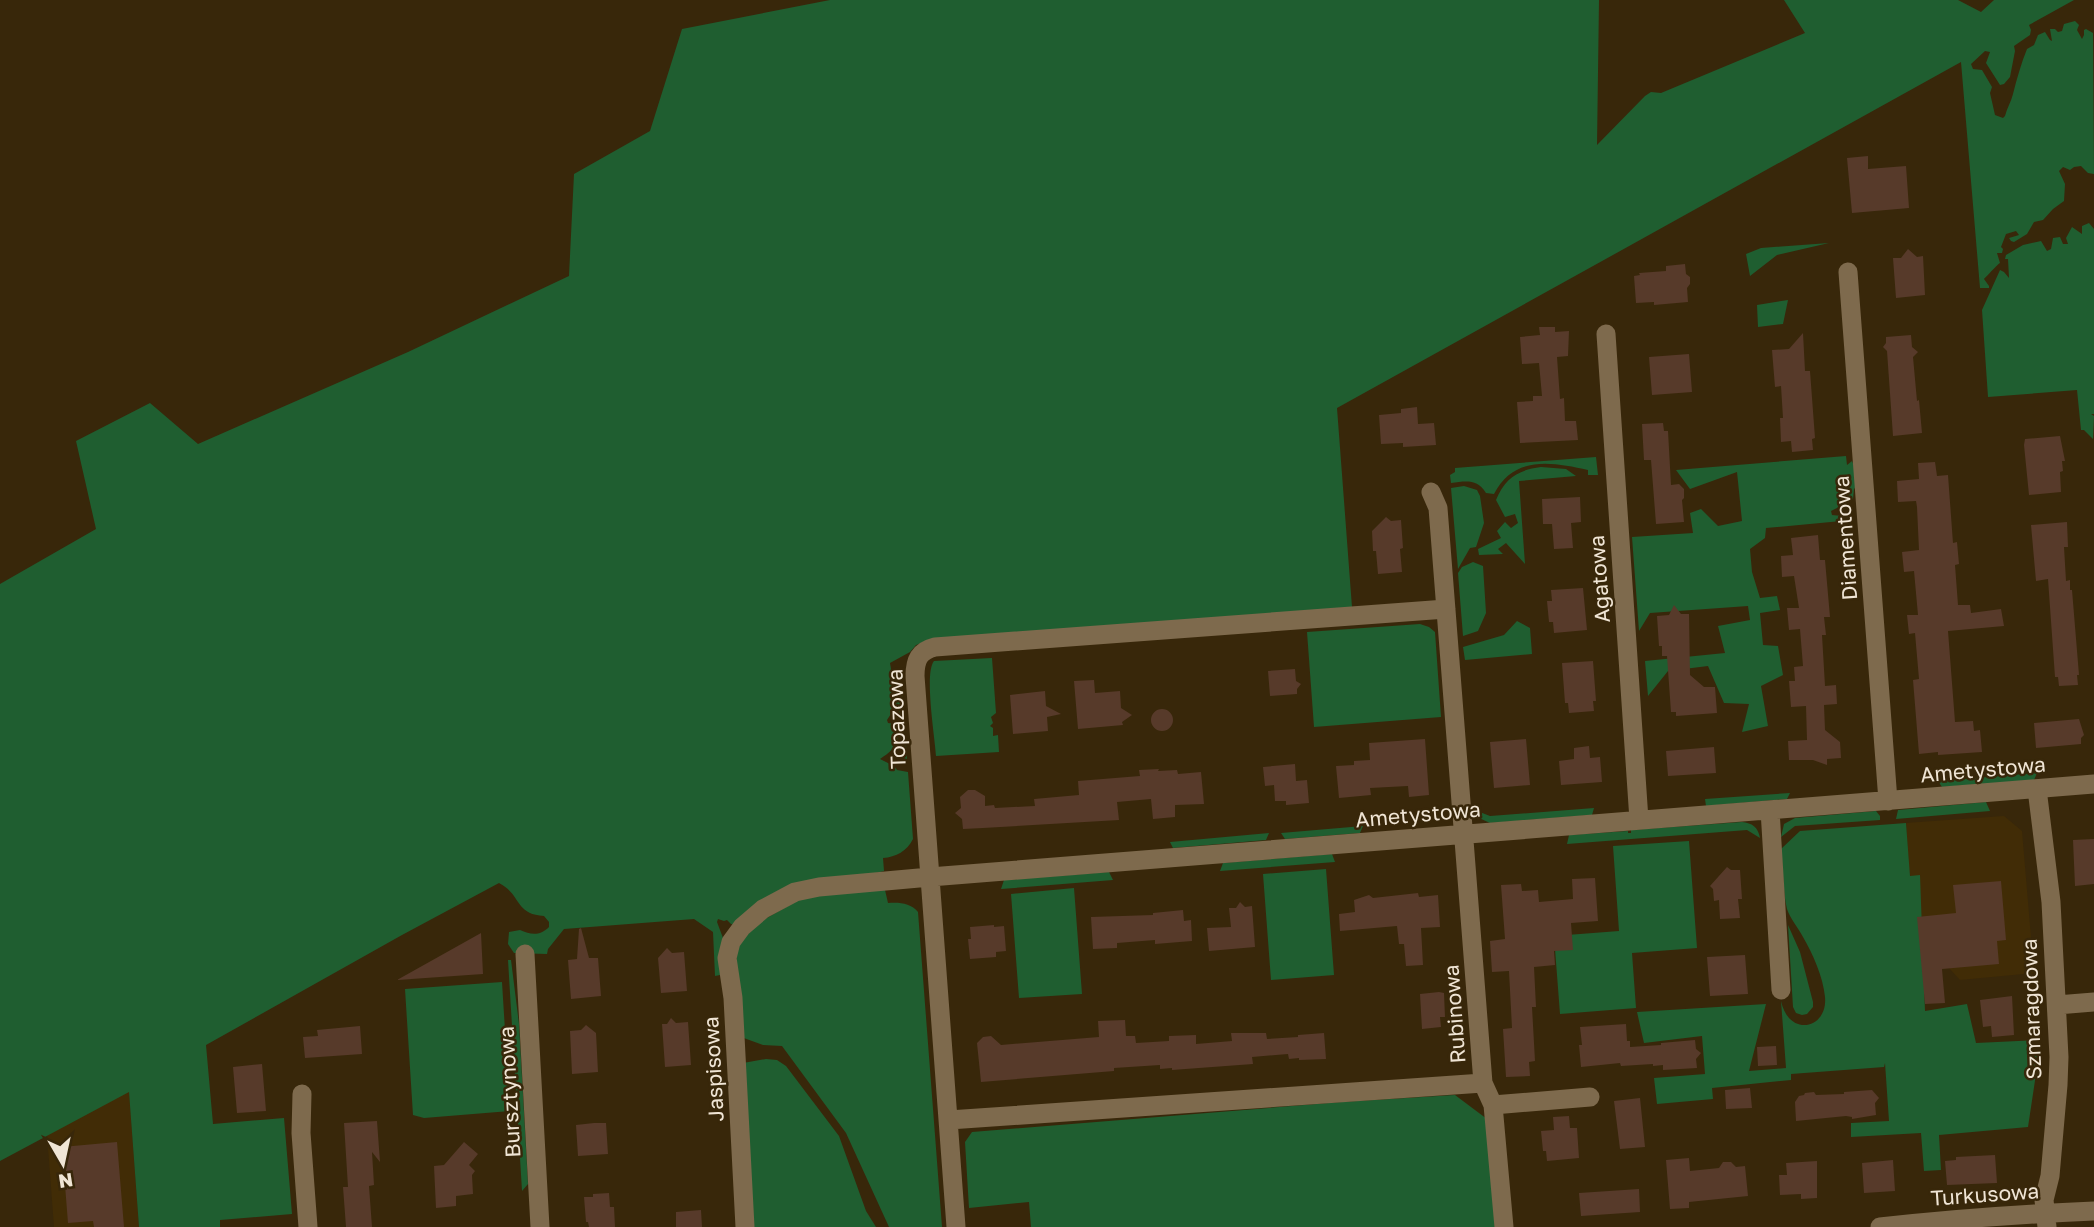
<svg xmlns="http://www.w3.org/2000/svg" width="2094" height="1227" font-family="'Golos Text',sans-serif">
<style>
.built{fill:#412c06}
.green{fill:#1f5e30}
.building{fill:#573a2a}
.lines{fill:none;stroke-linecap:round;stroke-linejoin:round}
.minor{stroke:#7e6a4d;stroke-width:19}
.labels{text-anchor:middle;stroke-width:5;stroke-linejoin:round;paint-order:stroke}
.street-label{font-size:21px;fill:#f0e5d5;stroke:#38270a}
</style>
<rect width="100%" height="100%" fill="#38270a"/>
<!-- built -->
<path class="built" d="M2004,816L2022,831L2034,973L1960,980L1949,968L1916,972L1906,823Z
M129,1090L139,1227H54L47,1134Z"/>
<!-- green -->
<path class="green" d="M830,0H1599L1597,145L1645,96L1651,92L1661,93L1805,33L1784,0H1958L1981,12L1994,0H2074L2029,25L2031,30L2030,35L2014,46L2015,51L2010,77L2004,84L2000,85L1986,63L1990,52L1985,51L1971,64L1973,69L1982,70L1992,87L1990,93L1995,115L2003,118L2005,116C2007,108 2011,102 2013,94C2017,78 2021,64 2027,49L2034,45L2038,35L2045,32L2050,40L2052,41L2050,29H2055L2058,32L2062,31L2064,24L2075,21L2079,25L2077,30L2082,39L2084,35V30L2086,29L2093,33L2094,174L2088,173L2081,166L2074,167L2070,170L2063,167L2059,171L2065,184L2064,201L2053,209L2043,220L2034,222L2027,234L2014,242L2011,241L2009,238L2019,235L2016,231L2006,234L2001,247L2003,249L2002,253H1997L2000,263C1998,264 1987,276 1984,279L1989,286V288H1980L1961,62L1337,408L1352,607L929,640L916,645L910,652L890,663L891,669L901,676L907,759L903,758L898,703L887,720L888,723L895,724L899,729C899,745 892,751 880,759L894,766L897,770L908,772L913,839C907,851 896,857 883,858L884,871L859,877L735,925L731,924L727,920L724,921L718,919L717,922L723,938L720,975L715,976L713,932L694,919L564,929L548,949L547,954L514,953L508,944L509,932L520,930C531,935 540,936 549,927V922L544,916C514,914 522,895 499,883L402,935L206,1045L213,1124L284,1118L292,1214L220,1220V1227H139L129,1092L0,1161V584L96,529L76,441L150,403L198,444L408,352L569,276L574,174L650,131L682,29Z
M2089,223L2094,229V414H2091L2094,416L2093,439L2084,430H2081L2077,390L1988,397L1982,310L2000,270L2004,272L2009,278L2008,259H2005L2006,255L2023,245L2041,241L2047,251L2051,249L2053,238L2060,237L2063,244H2068L2066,238L2072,227L2082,234V226Z
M1829,243L1777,255L1750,276L1746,254L1761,248Z
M1788,300L1783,324L1758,327L1757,305Z
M1846,456L1847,465L1852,461L1860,482L1854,489L1853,499L1848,501V508L1843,505L1831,511L1832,515L1842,516L1849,514L1853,517L1852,520L1766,528L1765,538L1750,549L1752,572L1760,598L1777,596L1780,610L1760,613L1763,645L1778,646L1783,675L1761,686L1768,726L1742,732L1749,704L1724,703L1708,666L1668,671L1648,696L1645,661L1725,653L1718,626L1750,620L1748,606L1650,613L1639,631L1632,537L1693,533L1690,513L1701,509L1718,526L1742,521L1737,472L1690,489L1676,470Z
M1596,457L1598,475H1588V470C1552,462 1514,455 1494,494L1486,493C1477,479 1467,481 1451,483L1450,475L1455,472V468Z
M1541,467L1566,469L1576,476L1519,481L1525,564L1506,543L1498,549L1503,554L1479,555L1478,549L1501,538L1497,531L1505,522L1511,528L1518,523L1515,514L1505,517L1496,500C1505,478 1518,470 1541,467Z
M1464,486L1477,490L1480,496L1484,523L1476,547L1470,548L1458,569L1451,488Z
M1473,562L1483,566L1486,613L1478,631L1463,636L1458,573L1462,567Z
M1517,621L1530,628L1532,654L1465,660L1463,647L1504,635Z
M1420,624L1429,627L1435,632L1441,717L1314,727L1307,632Z
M992,658L996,713L991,717L993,723L990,726L993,728V736L998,735L999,752L936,756C935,738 924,673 934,661Z
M2037,773L2034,780L1942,787L1938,781Z
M1790,793L1787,799L1706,806L1705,799Z
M1986,802L1990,811L1896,819L1898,810Z
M1594,808L1592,815L1490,823L1477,817L1472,809L1490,816Z
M1876,811L1880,816V820L1795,826L1781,837L1784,824L1795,818Z
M1742,822C1752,823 1758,827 1760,838L1747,830L1567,844L1569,835L1628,831V833H1631V830Z
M1906,823L1910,876L1920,875L1925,1011L1967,1004L1976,1043L2038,1040L2039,1054L2028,1127L1939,1135L1941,1170L1924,1171L1921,1133L1851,1137V1123L1889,1121L1885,1063L1884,1067L1791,1074V1080L1712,1088L1713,1099L1657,1104L1654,1078L1705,1074L1702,1036L1644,1043L1637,1012L1766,1004L1749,1071L1786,1068L1781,1001C1789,1038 1828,1029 1825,997C1823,977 1813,954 1803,937C1798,928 1790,918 1787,909C1783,893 1783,866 1781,849L1800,831Z
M1363,826L1360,833L1285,839L1281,833Z
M1269,833L1266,840L1173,848L1170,842Z
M1689,841L1697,948L1632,953L1636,1008L1560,1014L1554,936L1619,931L1613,846Z
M1332,854L1335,862L1220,871L1223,863Z
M1326,869L1334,975L1271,980L1263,874Z
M1109,872L1113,880L1001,889L1004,880Z
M1074,888L1082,994L1019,998L1011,894Z
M885,890L888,903C899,902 911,903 918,912L942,1227H889L846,1133L782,1046L763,1045L741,1037L736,952V947L758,923L807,895Z
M1788,925L1800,952L1813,1002V1007L1807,1014L1802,1015L1796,1013L1793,1007Z
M508,960H511L519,1024L528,1184L522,1191Z
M502,982L510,1111L424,1118L413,1115L405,989Z
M766,1059L777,1060L786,1066L839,1136L866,1211L876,1227H749L743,1063Z
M1455,1095L1487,1119L1495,1227H1031L1029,1202L969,1208L965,1142L972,1132L1342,1102Z"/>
<!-- building -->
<path class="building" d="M1868,156V169L1906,166L1909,208L1852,213L1847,158Z
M1908,249L1917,257L1923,256L1925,295L1896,298L1893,258H1901Z
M1685,264L1686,274L1690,277V284L1687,288L1688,302L1654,305V302L1636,303L1634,276L1640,275L1639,273L1666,271V266Z
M1539,327H1555V332L1569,331L1568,356L1557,357L1560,399L1564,398L1565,421H1576L1578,440L1520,443L1517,402L1533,401V396H1542L1539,363L1522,364L1520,337L1540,335Z
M1803,333L1805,371H1810L1815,438L1812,439L1813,450L1792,452L1791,441L1781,442L1780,418H1783L1781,386L1775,387L1772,350L1789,349Z
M1911,335L1912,347L1918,352L1913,357L1917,401L1919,400L1922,433L1893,436L1887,351L1883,347L1886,343V337Z
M1689,354L1692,392L1652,395L1649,357Z
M1417,407L1418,424L1434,423L1436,445L1403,447V443L1381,444L1379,415L1401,413V409Z
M1663,423L1664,431H1668L1671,485L1679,484L1684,489V498L1682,500L1684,522L1656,524L1651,460H1644L1642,424Z
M2060,436L2065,461H2062L2063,471L2060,472L2061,492L2029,495L2024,445L2025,439Z
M1935,462L1937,476L1948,475L1953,543L1957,542L1959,564L1955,565L1958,605H1970L1971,613L2001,609L2004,626L1948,631L1955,722L1973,721L1974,731L1980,730L1982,752L1938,755V752L1919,754L1913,680L1919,679L1915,633L1909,634L1907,615H1918L1914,571L1904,572L1902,552L1919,550L1917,507L1916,501L1898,502L1897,481L1919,479L1918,463Z
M1580,497L1581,522L1571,523L1573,548L1554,549L1552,524H1543L1542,499Z
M1386,517L1391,521L1401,520L1403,548L1400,549L1402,572L1378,574L1376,551H1373L1372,531Z
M2067,522L2068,547H2064L2066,581L2070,580V590H2072L2079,675H2077L2078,685L2059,686L2058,677H2055L2048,579L2036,581L2031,525Z
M1818,535L1820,560H1825L1830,617H1824L1826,635H1822L1825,686L1836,685L1837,704L1824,705L1825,730L1840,742L1841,758L1827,759V765L1813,760H1789L1788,741L1807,740L1806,706L1791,707L1789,681H1795L1794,667L1803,666L1800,629L1789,630L1787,608H1799L1794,576L1782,577L1781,556L1793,555L1791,538Z
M1583,588L1587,630L1554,633L1553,622H1549L1547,601H1552L1551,590Z
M1674,605L1681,614H1689L1690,675L1704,687H1715L1717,713L1676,716V712H1671L1667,656H1662V646H1659L1657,616L1669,615Z
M1593,661L1596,701H1593L1594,711L1569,713L1568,703H1565L1562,663Z
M1295,669L1296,681L1301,684L1297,689V694L1270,696L1268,671Z
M1094,680L1095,693L1120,691L1121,708L1132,715L1122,722L1123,725L1078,729L1074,681Z
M1045,691L1046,706L1061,714L1047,717L1048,731L1013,734L1010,695Z
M1151 720a11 11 0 1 1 22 0a11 11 0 1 1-22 0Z
M2079,719L2084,735L2081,738V744L2036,748L2034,723Z
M1425,739L1429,795L1409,797L1408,786L1370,788L1371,795L1339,798L1336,766L1354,765V761L1370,760L1369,743Z
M1526,739L1530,785L1494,788L1490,742Z
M1589,746L1590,758L1600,757L1602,782L1561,785L1559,761L1574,759V748Z
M1714,747L1716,773L1668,776L1666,751Z
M1295,764L1296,781L1307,780L1309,803L1286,805V801H1275L1274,785L1265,786L1263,767Z
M1159,769L1158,771L1177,770L1178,774L1201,772L1204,804L1175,805V817L1153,819L1151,799L1117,802L1119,820L983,828L963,829L962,819L955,813L961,808L960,797L968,790H975L985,796V806L994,805L995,808L1035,806L1034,799L1079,795L1078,781L1140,776L1139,770Z
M2094,839V884L2075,886L2073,840Z
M1727,867L1731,870H1740L1742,899H1738L1740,918L1720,919L1719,900L1714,901L1713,889L1710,886Z
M1595,878L1598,921L1571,923L1573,950L1554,951L1555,965L1534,967L1536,1007H1532L1535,1061L1529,1062L1530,1076L1506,1077L1503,1029L1512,1028L1509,971L1492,972L1490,941L1505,939L1501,885L1521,884L1522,891L1538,890L1539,902L1573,899L1572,879Z
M2001,881L2006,940L1997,941L1999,964L1942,969L1945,1003L1925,1004L1917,917L1956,913L1953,885Z
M1418,893L1419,897L1438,895L1440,927L1421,928L1423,965L1406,966L1404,944H1399L1397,926L1340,931L1339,914L1355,912L1354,900L1369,895L1373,898Z
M1240,902L1245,907L1252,906L1255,947L1209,951L1207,928L1231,927L1229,908H1236Z
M1183,910L1184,921L1191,920L1192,941L1155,944V940L1117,943V948L1093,949L1091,917L1153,915V913Z
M994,925V927L1004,926L1006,951L996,952V957L970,959L968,939H971L970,927Z
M581,928L589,958H598L601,996L571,999L568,960L577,959L579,929Z
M481,933L483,974L397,980Z
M667,948L672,953L684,952L687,991L661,993L658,958Z
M1745,955L1748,994L1710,996L1707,957Z
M1439,992L1444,993L1445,1017H1440L1441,1027L1422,1029L1420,994Z
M2012,996L2014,1035L1992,1037L1991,1026L1983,1027L1980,1000Z
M671,1018L676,1023L688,1022L691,1065L665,1067L662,1024H667Z
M1125,1020L1126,1036H1135L1136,1043L1169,1041V1036L1196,1035V1044L1232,1041L1231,1033H1266L1267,1039L1298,1037V1035L1324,1033L1326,1059L1299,1060V1058L1289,1059L1288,1054L1252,1057L1253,1064L1172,1070V1068L1160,1069V1065L1114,1068V1071L981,1082L977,1043L983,1037L991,1036L1001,1045L1099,1037L1098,1021Z
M1626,1024L1627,1041H1630V1047L1661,1045V1043L1695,1040L1696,1049L1701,1053L1696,1059L1697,1068L1663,1070V1065L1653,1066V1064L1621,1066L1620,1063L1581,1067L1579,1045H1582L1580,1027Z
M586,1025L596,1033L598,1072L572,1074L570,1031L581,1030Z
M360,1026L362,1054L305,1058L303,1037L318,1036L317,1030Z
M1776,1046L1777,1065L1758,1066L1757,1047Z
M262,1064L266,1111L237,1113L233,1067Z
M1750,1088L1752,1108L1726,1109L1725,1090Z
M1872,1090L1879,1098L1875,1103L1876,1115L1852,1119V1117L1846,1116L1796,1121L1795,1102L1799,1096L1804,1095L1805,1093L1814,1092L1816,1095L1844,1094V1092Z
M1640,1098L1645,1147L1620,1149L1614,1101Z
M1569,1116L1570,1128H1577L1579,1158L1547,1161L1546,1151H1543L1541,1131L1554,1130L1553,1117Z
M377,1121L380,1162L372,1152L374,1185L369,1186L372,1227H346L343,1187H348L344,1123Z
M594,1123H606L608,1154L578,1156L576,1125Z
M117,1142L124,1227H94L93,1221L68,1223L62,1147Z
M464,1142L478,1154L469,1165L475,1171L472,1175L473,1194L456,1196V1206L436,1208L434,1166L444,1165Z
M1995,1155L1997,1183L1947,1185L1945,1161L1956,1160V1157Z
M1689,1158L1690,1171L1719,1168L1723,1162H1731L1736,1167L1745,1166L1748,1196L1689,1202V1208L1670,1209L1666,1160Z
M1893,1160L1895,1191L1864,1193L1862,1163Z
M1817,1161V1198L1801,1199V1194L1780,1195L1779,1175H1787L1786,1163Z
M1639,1189L1640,1212L1581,1216L1579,1193Z
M609,1193L610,1207H614L615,1227H589L588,1222H586L584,1197H593V1194Z
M701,1210L702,1227H676V1212Z"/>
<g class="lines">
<!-- minor -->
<path class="minor" d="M1848,272L1888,801
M1606,334L1639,820
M1431,492L1438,508L1483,1083L1493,1105L1504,1227
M2037,789L2051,902L2059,1057L2058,1085L2050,1176L2044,1200L2047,1227
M1770,810L1781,990
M525,954L540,1227
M2057,1005L2094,1002
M302,1094L301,1133L308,1227
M1493,1105L1590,1097
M949,1120L1483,1083
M745,1227L733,998L727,958L731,942L742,927L763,909L795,892L819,887L930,877L2094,784
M956,1227L915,676C915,660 919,651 935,647L1446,609
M1880,1227C1951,1219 2022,1214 2094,1211"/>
</g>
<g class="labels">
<!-- street labels -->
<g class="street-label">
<text transform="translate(1846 538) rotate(-94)" y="7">Diamentowa</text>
<text transform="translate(1600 579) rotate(-94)" y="7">Agatowa</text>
<text transform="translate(897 719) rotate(-92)" y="7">Topazowa</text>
<text transform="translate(1983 770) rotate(-5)" y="7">Ametystowa</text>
<text transform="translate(1418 815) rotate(-5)" y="7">Ametystowa</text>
<text transform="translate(2032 1009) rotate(-92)" y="7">Szmaragdowa</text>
<text transform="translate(1455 1014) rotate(-94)" y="7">Rubinowa</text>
<text transform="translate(714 1069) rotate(-93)" y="7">Jaspisowa</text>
<text transform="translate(510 1092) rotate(-93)" y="7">Bursztynowa</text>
<text transform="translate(1985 1195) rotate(-4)" y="7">Turkusowa</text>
</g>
</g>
<!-- north arrow -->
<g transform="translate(63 1164) rotate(171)" stroke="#38270a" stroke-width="5" paint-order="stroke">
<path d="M0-5L12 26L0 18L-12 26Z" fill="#f0e5d5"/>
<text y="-10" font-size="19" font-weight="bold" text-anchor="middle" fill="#f0e5d5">N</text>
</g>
</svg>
